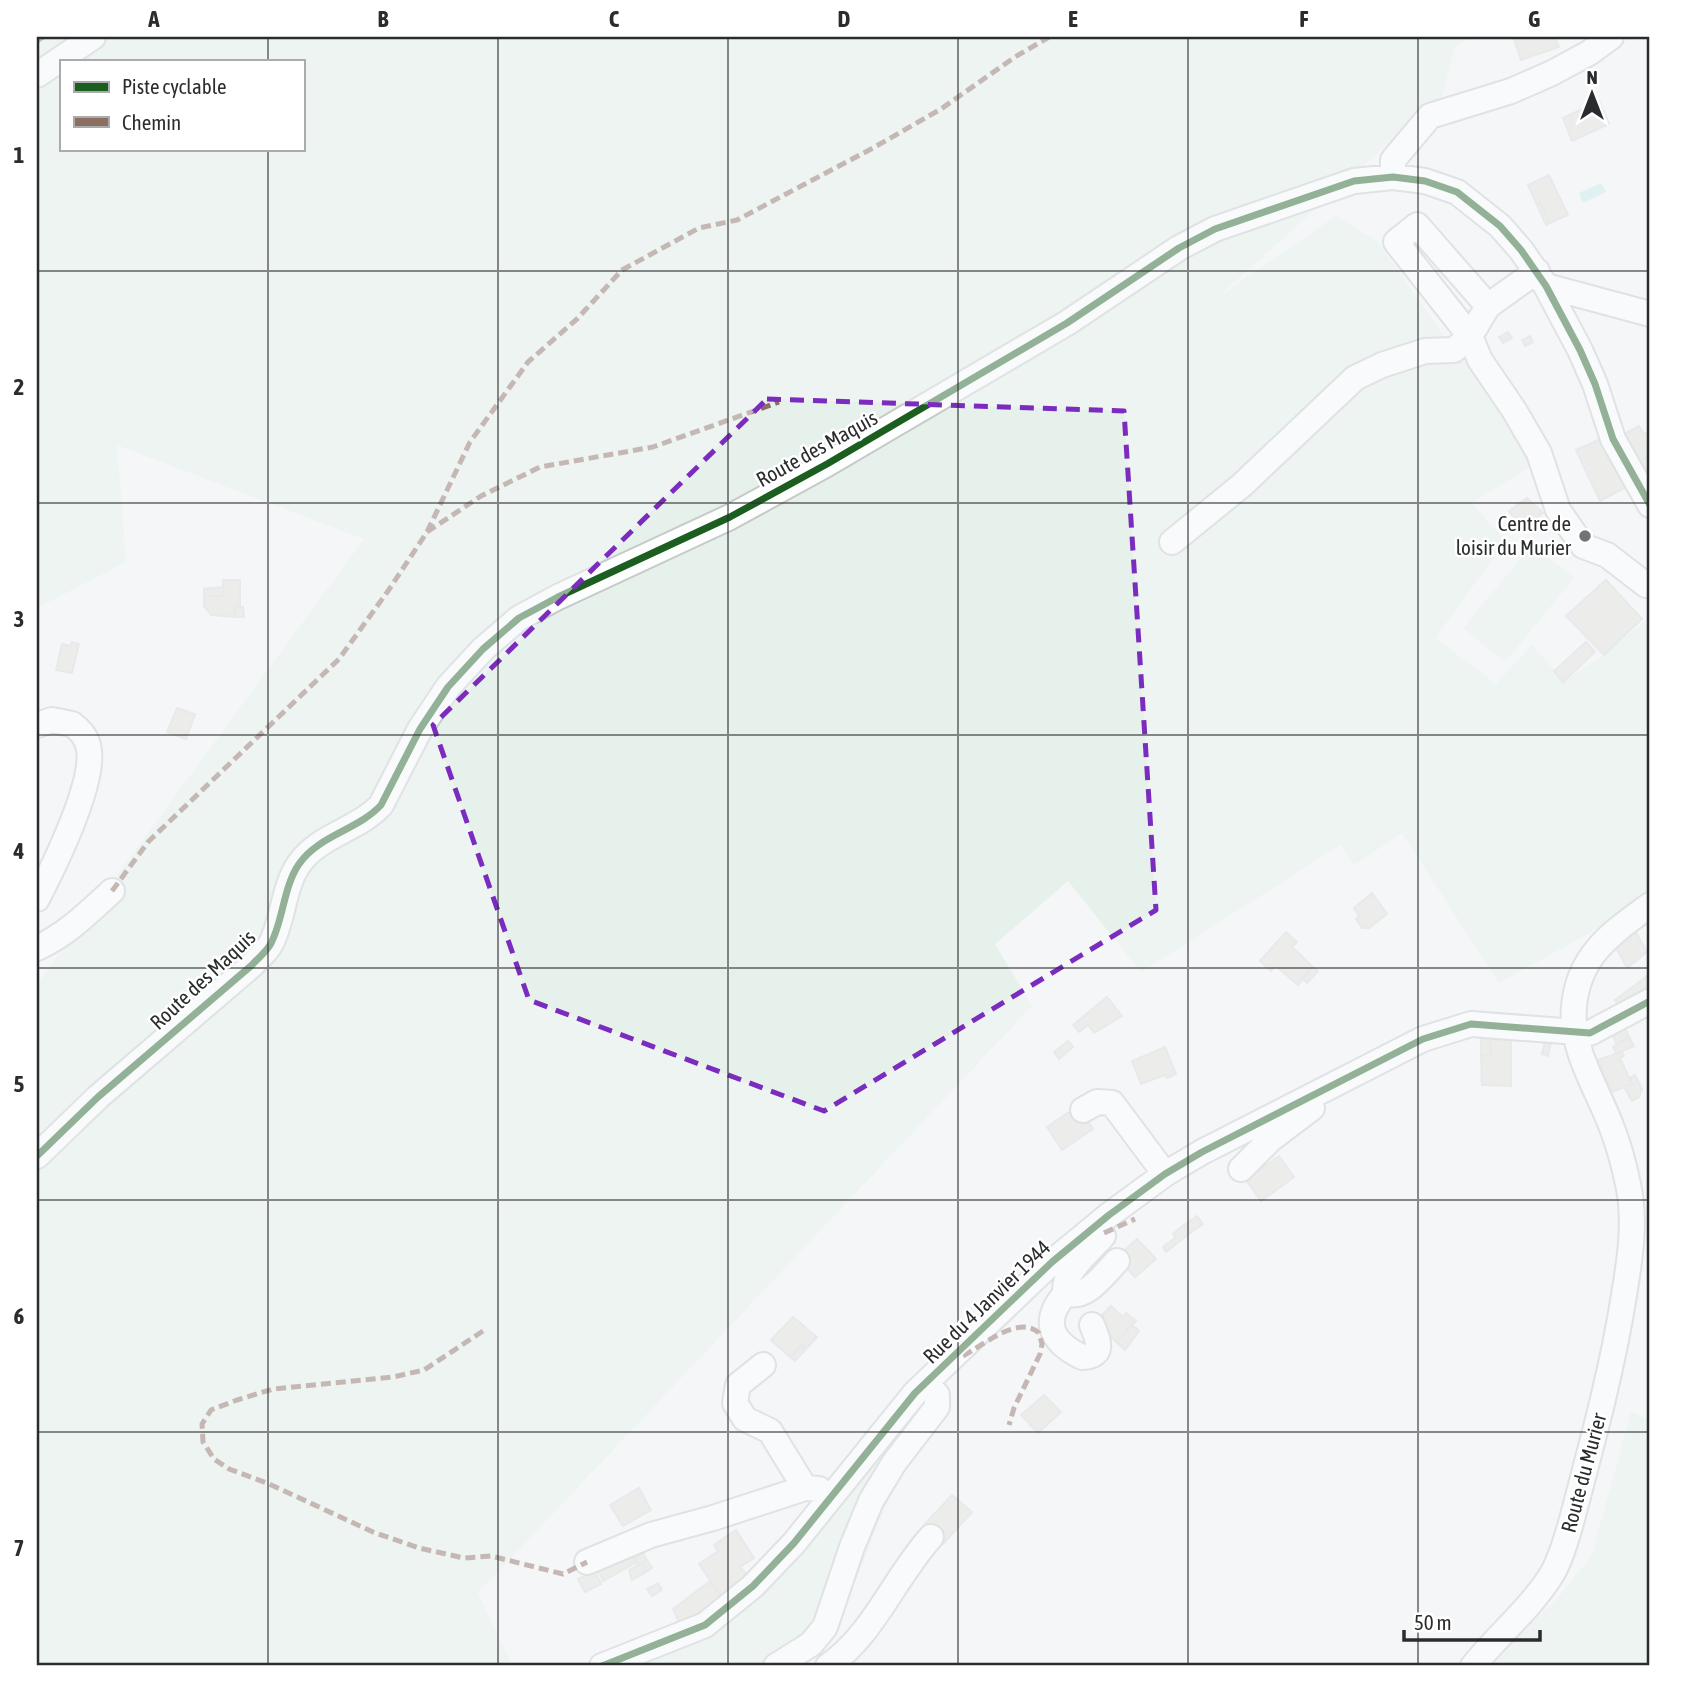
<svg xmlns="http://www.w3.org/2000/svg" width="1687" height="1703" font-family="'Asap Condensed',sans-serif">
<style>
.green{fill:#e5f1ea;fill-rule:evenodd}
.water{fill:#caebeb}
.building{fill:#e3dfdc;stroke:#d8d9d9;stroke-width:2}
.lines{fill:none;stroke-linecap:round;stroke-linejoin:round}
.minor-casing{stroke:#c8c9ca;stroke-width:28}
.minor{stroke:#fdfefe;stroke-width:24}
.quiet{stroke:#8d6e63;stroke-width:5;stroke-dasharray:10 5;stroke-linecap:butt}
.cycleway-casing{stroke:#fff;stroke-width:11}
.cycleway{stroke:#1b5e20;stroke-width:7}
.marked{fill:none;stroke:#7b2cbf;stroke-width:5;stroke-dasharray:14 9;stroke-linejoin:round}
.grid{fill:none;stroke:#2b2c2d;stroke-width:2;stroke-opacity:0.55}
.poi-dot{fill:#717374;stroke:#fff;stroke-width:2.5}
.labels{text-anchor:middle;stroke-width:5;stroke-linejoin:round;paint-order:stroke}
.street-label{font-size:21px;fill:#2b2c2d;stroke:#fff}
.poi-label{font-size:21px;fill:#2b2c2d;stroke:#fff;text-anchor:end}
.neatline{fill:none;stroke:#2b2c2d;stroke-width:2.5}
.grid-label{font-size:23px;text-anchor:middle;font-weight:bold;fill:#2b2c2d}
</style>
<rect width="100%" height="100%" fill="#f4f6f8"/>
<!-- green -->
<path class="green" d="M37,37H1470L1454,48L1443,94L1217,298L1336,216L1377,241L1454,350L1469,366L1537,463L1471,503L1506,541L1435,638L1496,684L1532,645L1564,681L1604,655L1650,617V894L1635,908L1499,983L1402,833L1354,865L1340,845L1141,972L1068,881L995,944L1032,1006L478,1593L512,1666H37V984L364,539L117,445L126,562L37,608ZM61,61H303V149H61Z
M1533,544L1574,578L1505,662L1463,628Z
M1631,1412L1650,1420V1666H1485L1557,1599L1592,1555Z
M875,1452L900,1472L833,1635L805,1666H572L656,1640L711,1618Z"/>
<!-- water -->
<path class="water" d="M1601,183L1606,192L1583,203L1579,193Z"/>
<!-- building -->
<path class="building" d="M1519,37H1555L1559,47L1521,60L1514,39Z
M1599,101L1609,124L1572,141L1563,118Z
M1549,175L1568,215L1550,223L1540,203L1537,205L1528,185Z
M1540,203L1550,223L1546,225L1537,205Z
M1508,332L1512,338L1503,343L1499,337Z
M1530,336L1533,342L1525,346L1522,340Z
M1639,426L1644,434L1650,432L1648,439L1650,455L1634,464L1624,434Z
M1609,435L1630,485L1600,501L1576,450Z
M1645,458L1650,468V477L1642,482L1634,464Z
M1527,498L1543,513L1522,529L1509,511Z
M223,580H240V606L235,607V617L211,615L204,606V596H223Z
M1606,580L1642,619L1604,655L1566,616Z
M223,587V596H204V589Z
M235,607H243L244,617H235Z
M72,642L79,644L72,673L56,670L62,644L70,646Z
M1586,642L1595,652L1563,682L1554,671Z
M177,708L195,714L186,739L167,732Z
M1372,893L1387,914L1369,928H1362L1356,919L1359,916L1354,908Z
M1634,929L1647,952L1627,968L1612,940Z
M1286,932L1297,942L1292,947L1313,967L1298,985L1276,966L1271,971L1260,961Z
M1313,967L1318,971L1307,983L1302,978Z
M1650,974V991L1623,1011L1615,1000Z
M1107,997L1122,1016L1094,1033L1088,1025L1079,1032L1073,1025Z
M1625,1027L1629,1037L1617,1045L1613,1036Z
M1489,1032L1511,1034V1086L1482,1085L1481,1055H1491Z
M1481,1034H1489L1491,1055H1481Z
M1629,1037L1634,1046L1616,1054L1613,1047Z
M1068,1041L1073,1047L1059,1059L1054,1052Z
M1545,1041L1551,1042L1548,1056L1542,1054Z
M1165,1047L1176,1074L1167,1078L1165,1075L1141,1084L1132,1061Z
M1622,1052L1624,1056L1620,1058L1632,1084L1612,1092L1597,1060Z
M1635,1075L1642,1089L1639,1097L1632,1101L1624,1087L1632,1084L1630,1078Z
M1078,1106L1093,1129L1062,1150L1047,1127Z
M1279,1156L1294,1177L1261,1201L1246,1180Z
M1197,1216L1203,1224L1190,1233L1184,1225Z
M1184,1225L1190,1233L1166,1252L1163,1247L1176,1237L1173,1234Z
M1137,1239L1156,1259L1135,1277L1117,1257Z
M1111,1306L1123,1317L1126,1313L1136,1321L1116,1342L1096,1321Z
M793,1317L817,1337L806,1349L802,1345L790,1357L771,1340Z
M1132,1325L1139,1331L1125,1350L1116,1342Z
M802,1345L806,1349L795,1361L790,1357Z
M1044,1395L1061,1412L1038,1433L1021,1415Z
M639,1488L651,1510L623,1526L610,1505Z
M952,1495L972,1512L943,1544L924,1525Z
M736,1530L754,1558L740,1567L748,1576L722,1598L699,1564L718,1551L714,1545Z
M639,1546L643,1553L634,1558L637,1562L603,1581L597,1568Z
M643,1553L647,1560L638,1565L634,1558Z
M647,1560L652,1568L646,1572L642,1563Z
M642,1563L646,1572L632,1580L629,1570Z
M595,1571L601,1584L585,1592L578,1579Z
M710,1581L722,1598L694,1620L681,1627L673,1609Z
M658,1583L662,1590L652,1596L647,1589Z"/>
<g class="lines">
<!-- minor casing -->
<g class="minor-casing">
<path id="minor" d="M37,75L93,37
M1393,177V160L1430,116L1511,91L1552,73L1589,53L1611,37
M1546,286L1650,314
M1488,306L1417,225L1396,242L1470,336L1488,306L1537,271
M1172,542L1242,485L1355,378L1382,365L1425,351L1454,350L1470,336L1480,360L1514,410L1539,453L1558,510L1583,546L1607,555L1646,585L1650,583
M37,725L52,720L72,724C79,729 86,737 88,745C98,778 53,868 37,899
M37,948C66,935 89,912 112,891
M1083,1110L1097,1102L1112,1103L1165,1174
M37,1156L98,1097L252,965C257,959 266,952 270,945C283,923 283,887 299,864C319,835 358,830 381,805L420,729L448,687L483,649L519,618L558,597L730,517L827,464L1067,323L1179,248L1215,229L1354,181L1393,177L1425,181L1457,192L1500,226L1521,250L1546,286L1580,350L1595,384L1613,439L1650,505
M1241,1169L1271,1139L1312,1108
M1103,1236C1091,1250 1060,1274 1066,1293C1086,1301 1104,1274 1117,1261
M1066,1293C1042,1320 1049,1341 1082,1357C1106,1356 1098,1340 1092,1325
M763,1365L738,1385L735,1403L745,1419L770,1431L805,1488L819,1489
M587,1562L651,1535L713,1518L805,1488
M602,1666L705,1625L753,1586L794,1543L915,1393L1052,1262L1109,1215L1165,1174L1202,1152L1423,1039L1471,1024L1590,1033L1650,1001
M776,1666L811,1644L825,1627L852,1547L871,1501L894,1463L937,1407V1395L927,1384
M828,1666C874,1634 894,1578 931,1537
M1473,1666C1498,1635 1531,1608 1552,1574C1561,1559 1566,1540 1571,1523C1591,1447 1612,1372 1624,1295C1630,1259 1636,1220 1628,1184C1624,1165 1619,1146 1612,1128C1598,1090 1570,1049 1574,1007C1578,955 1612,933 1650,905"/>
</g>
<!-- minor -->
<use href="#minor" class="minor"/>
<!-- quiet -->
<path class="quiet" d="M37,41L43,37
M427,532L481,496L540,467L653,447L779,402
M112,891L148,842L339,659L388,591L427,532L470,442L528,362L577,319L622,270L699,228L737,220L873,148L941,109L1015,57L1049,37
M1104,1233L1135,1219
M483,1331L424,1370L393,1377L273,1389L237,1400L211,1410L202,1424L203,1442L214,1459L229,1469L267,1483L373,1532L419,1548L464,1558L491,1556L563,1574L587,1562
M963,1356C982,1346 1019,1314 1039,1333L1042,1344L1040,1354L1014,1408L1009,1425"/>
<!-- cycleway casing -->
<g class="cycleway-casing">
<path id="cycleway" d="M37,1156L98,1097L252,965C257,959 266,952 270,945C283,923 283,887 299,864C319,835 358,830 381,805L420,729L448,687L483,649L519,618L558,597L730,517L827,464L1067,323L1179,248L1215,229L1354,181L1393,177L1425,181L1457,192L1500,226L1521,250L1546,286L1580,350L1595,384L1613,439L1650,505
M602,1666L705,1625L753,1586L794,1543L915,1393L1052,1262L1109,1215L1165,1174L1202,1152L1423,1039L1471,1024L1590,1033L1650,1001"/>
</g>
<!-- cycleway -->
<use href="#cycleway" class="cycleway"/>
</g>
<!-- marked area -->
<path d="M0 0H1687V1703H0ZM767,399L1124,411L1156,910L824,1111L529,1000L433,725Z" fill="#f4f6f8" fill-opacity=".55" fill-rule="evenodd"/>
<path class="marked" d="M767,399L1124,411L1156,910L824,1111L529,1000L433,725Z"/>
<!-- grid -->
<path class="grid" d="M268,37V61M498,37V1666M728,37V1666M958,37V1666M1188,37V1666M1418,37V1666M268,149V1666M37,271H1650M37,503H1650M37,735H1650M37,968H1650M37,1200H1650M37,1432H1650"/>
<!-- markers -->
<circle class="poi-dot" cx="1585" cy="536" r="7"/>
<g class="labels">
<!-- street labels -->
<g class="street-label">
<text transform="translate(817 449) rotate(-29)" y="7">Route des Maquis</text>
<text transform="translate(203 980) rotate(-43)" y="7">Route des Maquis</text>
<text transform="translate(987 1302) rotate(-44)" y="7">Rue du 4 Janvier 1944</text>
<text transform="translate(1584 1473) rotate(-75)" y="7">Route du Murier</text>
</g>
<!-- poi labels -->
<g class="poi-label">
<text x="1571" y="531">Centre de<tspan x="1571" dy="24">loisir du Murier</tspan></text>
</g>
</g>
<!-- border -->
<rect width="1687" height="1703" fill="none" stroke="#ffffff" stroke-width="77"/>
<!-- legend -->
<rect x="60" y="60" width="245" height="91" fill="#ffffff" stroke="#aaabab" stroke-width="2"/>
<rect x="74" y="82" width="35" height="10" fill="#1b5e20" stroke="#aaabab" stroke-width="2"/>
<text x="122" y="94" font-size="21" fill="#2b2c2d">Piste cyclable</text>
<rect x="74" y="117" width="35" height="10" fill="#8d6e63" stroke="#aaabab" stroke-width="2"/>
<text x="122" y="130" font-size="21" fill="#2b2c2d">Chemin</text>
<!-- north arrow -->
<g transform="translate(1592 94)" stroke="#ffffff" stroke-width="5" paint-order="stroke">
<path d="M0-5L12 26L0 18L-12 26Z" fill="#2b2c2d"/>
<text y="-10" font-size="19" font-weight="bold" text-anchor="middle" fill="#2b2c2d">N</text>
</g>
<!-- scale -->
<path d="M1404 1630v10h136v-10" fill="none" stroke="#2b2c2d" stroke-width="3.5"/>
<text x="1414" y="1630" font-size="21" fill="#2b2c2d" stroke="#ffffff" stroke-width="5" paint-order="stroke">50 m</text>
<rect x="38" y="38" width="1610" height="1626" class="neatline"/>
<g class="grid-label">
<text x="154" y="27">A</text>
<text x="383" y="27">B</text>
<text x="614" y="27">C</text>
<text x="844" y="27">D</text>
<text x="1073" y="27">E</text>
<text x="1304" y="27">F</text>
<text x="1534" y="27">G</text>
<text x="19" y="163">1</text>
<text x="19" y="395">2</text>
<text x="19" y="627">3</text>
<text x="19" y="859">4</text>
<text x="19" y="1092">5</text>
<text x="19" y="1324">6</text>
<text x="19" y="1556">7</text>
</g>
</svg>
